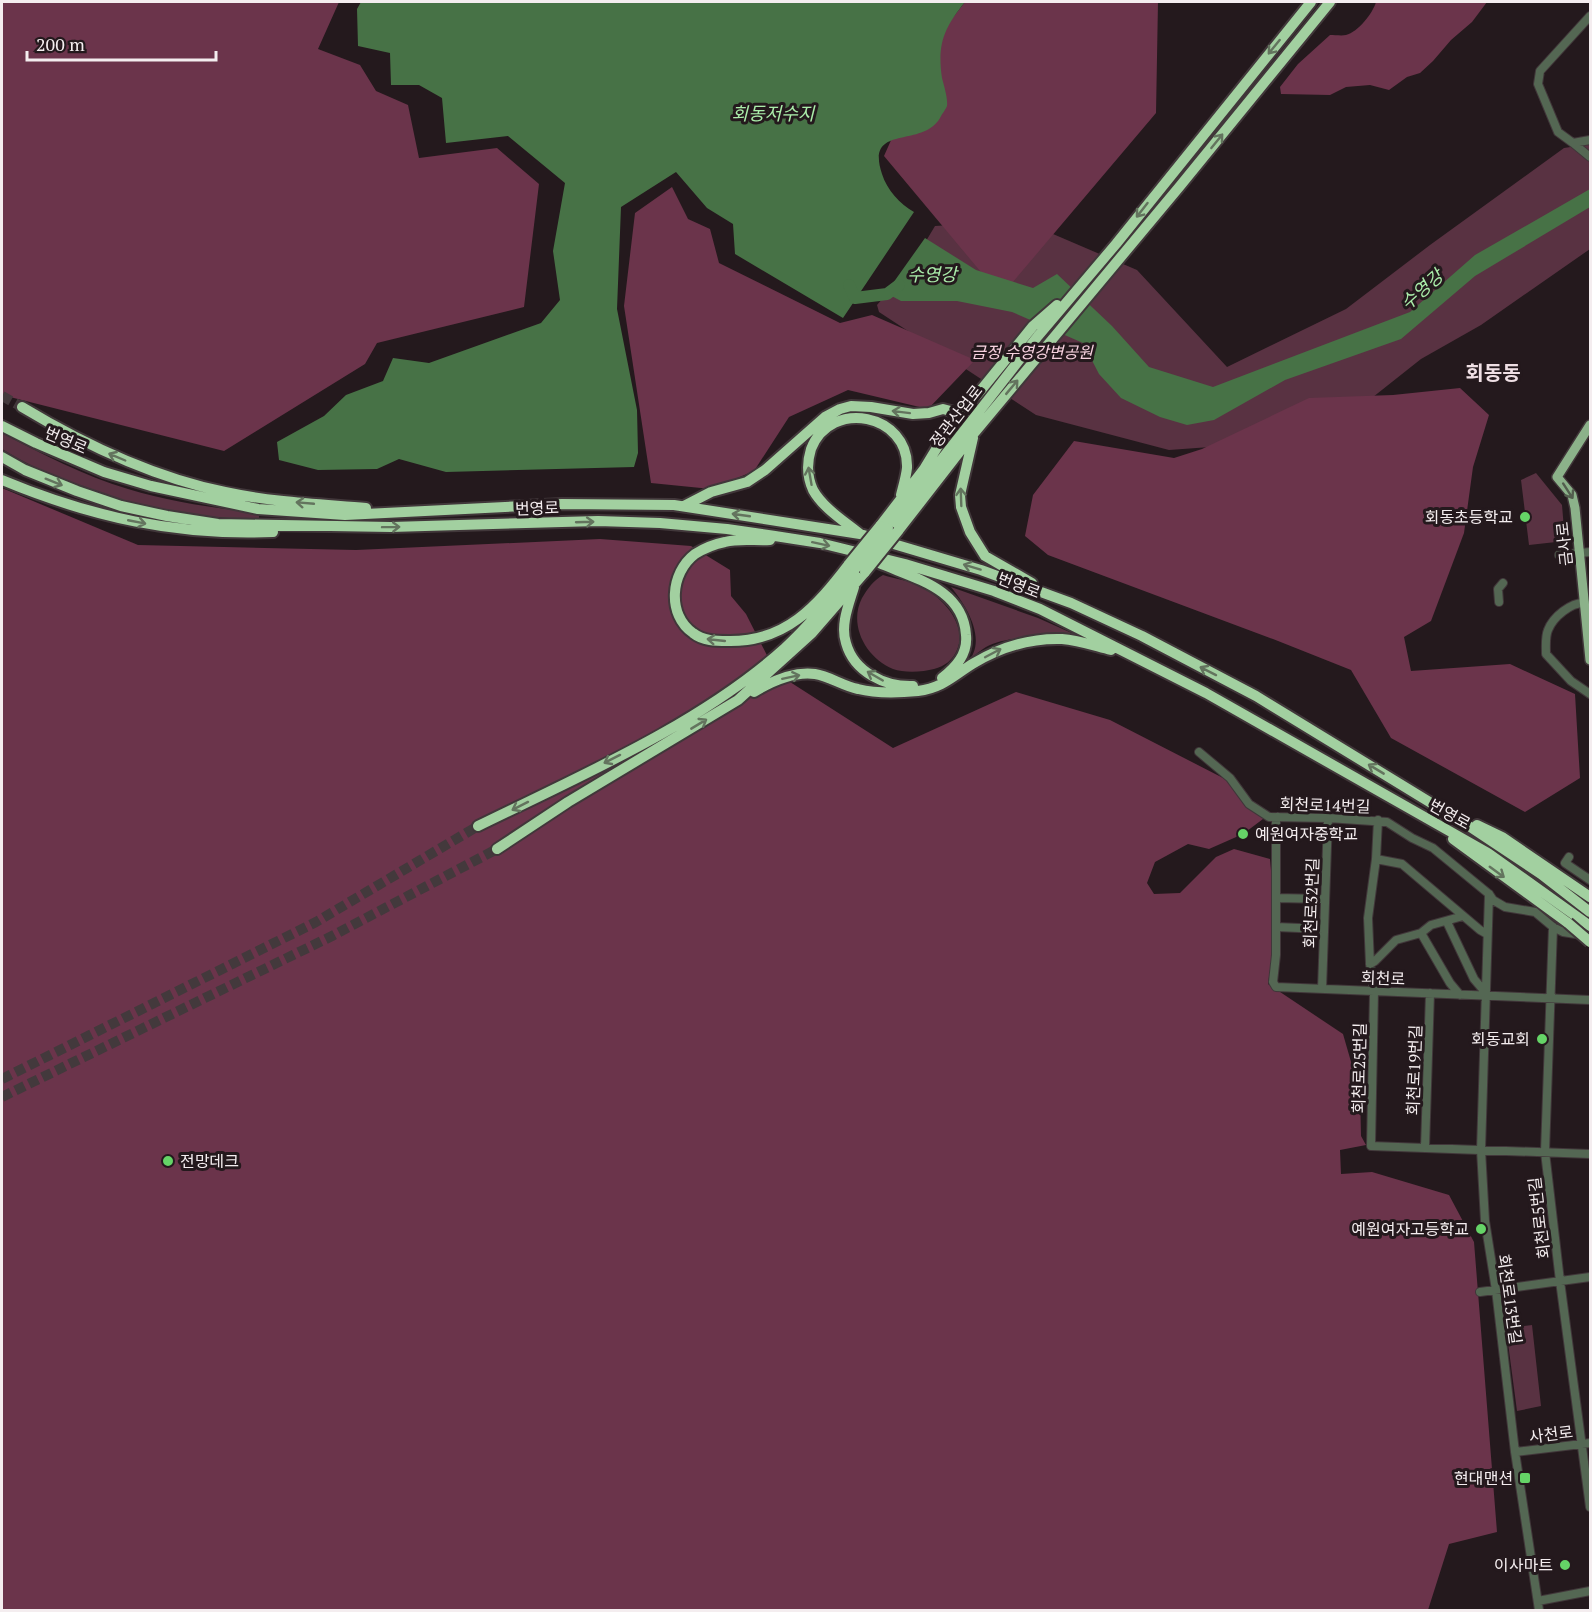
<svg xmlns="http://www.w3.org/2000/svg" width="1592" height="1612" font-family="'PT Serif','Noto Sans KR',serif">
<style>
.green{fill:#593242}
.forest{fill:#6b344b}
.water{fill:#477246}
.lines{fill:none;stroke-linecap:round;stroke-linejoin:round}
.river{stroke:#477246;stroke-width:12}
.highway-tunnel{stroke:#43393c;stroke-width:10;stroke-dasharray:10 5;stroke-linecap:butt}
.minor-casing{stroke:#41373a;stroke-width:10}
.major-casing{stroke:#41373a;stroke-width:12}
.highway-casing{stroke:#41373a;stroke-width:14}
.minor{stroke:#546753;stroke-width:8}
.major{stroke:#8cb28a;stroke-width:9}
.highway{stroke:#a2d0a0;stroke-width:10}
.highway-bridge-casing{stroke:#41373a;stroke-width:14;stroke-linecap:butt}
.highway-bridge{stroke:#a2d0a0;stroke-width:10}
.oneway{stroke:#63745e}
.oneway2{stroke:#535e4e}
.poi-dot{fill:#65d467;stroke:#24191d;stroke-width:2}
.labels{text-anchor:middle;stroke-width:6;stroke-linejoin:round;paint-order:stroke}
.park-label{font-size:16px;font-style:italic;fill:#f6d1de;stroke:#24191d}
.street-label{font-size:16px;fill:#f4edef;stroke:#24191d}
.poi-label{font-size:16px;fill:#f4edef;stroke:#24191d;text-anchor:end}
.water-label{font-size:18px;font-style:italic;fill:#abedaa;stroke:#24191d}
.quarter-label{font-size:20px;font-weight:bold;fill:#efdfe4;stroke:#24191d}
</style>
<rect width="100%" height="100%" fill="#24191d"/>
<!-- green -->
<path class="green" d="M1590,144V249L1481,325L1421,359L1320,439L1169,450L1036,415L879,312L877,305L911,266L935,226L1002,222L1053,234L1137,270L1227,367L1346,309L1430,245L1564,148Z
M2,433C42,454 84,476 128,489C170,502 215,508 259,513V520C231,518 203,517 175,512C116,501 53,481 2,449Z
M1536,473L1562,505L1565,541L1529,545L1521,480Z
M883,575C896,579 911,581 922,587C943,598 968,625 957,650C953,660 945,666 934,669C923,672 904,673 893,669C866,658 848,625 862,598C868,588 873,581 883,575Z
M951,587L1038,618L1085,639C1056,639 1012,633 986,647C979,651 971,659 964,665C967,662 972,657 973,654C983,632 964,603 951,587Z
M1532,1325L1541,1406L1517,1411L1506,1328Z"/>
<!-- forest -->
<path class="forest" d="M2,2H339L318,49L360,65L376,91L408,105L419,158L497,148L539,184L524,307L377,343L365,364L224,451L2,395Z
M965,2H1158L1156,113L1001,296L884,156L936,39Z
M1376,2H1487L1472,22L1451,40L1433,61L1420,73L1407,77L1389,90L1370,85L1346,87L1330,95L1281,94L1280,87L1298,64L1330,35C1335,35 1342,36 1346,35C1358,32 1373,13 1376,2Z
M672,187L688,219L710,229L719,263L840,323L872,315L975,360L928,409L848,390L789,417L754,471L711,489L651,483L624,306L635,213Z
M1460,388L1489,415L1473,467L1464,533L1431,621L1404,637L1411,671L1510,664L1575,694L1580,778L1525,812L1391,738L1351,670L1273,639L1048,555L1025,536L1033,495L1074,441L1174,458L1202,449L1309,398L1393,395Z
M2,488L138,545L356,550L600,539L691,546L730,570L731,596L746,614L776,673L893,748L1016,692L1110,720L1227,780L1267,816L1243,834L1209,849L1188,844L1155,862L1147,883L1154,894L1180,893L1216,857L1234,849L1270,859L1276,927L1268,984L1343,1034L1360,1093L1361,1136L1366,1145L1340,1150L1341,1174L1372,1172L1449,1195L1474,1242L1497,1532L1449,1544L1428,1610H2Z"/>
<!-- water -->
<path class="water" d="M361,2H965C944,28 937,44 942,78C944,86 948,98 947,106C946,109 942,114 940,118C922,149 865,123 882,174C887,190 900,204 914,212L843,318L735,254L733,224L707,208L676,172L621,207L617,309L637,410L638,453L634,467L446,472L399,459L377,469L318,470L279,460L277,442L324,416L346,395L383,381L393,358L429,363L541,323L560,300L553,251L565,183L508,136L446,143L442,98L419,85H391L390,53L358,46L357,9Z
M1590,189V207L1475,276L1401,339L1285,380L1214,420L1187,425L1160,417L1121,398L1099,374L1083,343L1012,312L957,301H901L886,293L925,238L976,270L1033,288L1057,274L1112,326L1149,367L1213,387L1410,312L1475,255Z"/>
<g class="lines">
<!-- river -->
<path class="river" d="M849,285L855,298L887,294L899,285"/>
<!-- highway-tunnel -->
<path class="highway-tunnel" d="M2,396L22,407
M2,1079L316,922L478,826
M2,1097L332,936L497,849"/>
<!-- minor casing -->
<g class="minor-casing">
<path id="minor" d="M1590,16L1540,71L1538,84L1558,132L1573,143L1590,140
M1573,143L1590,157
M1559,555L1590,552
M1499,602L1498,589L1503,583
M1585,603C1571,602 1553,617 1548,630C1545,637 1546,646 1546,654L1571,681L1590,694
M1199,752L1230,778L1249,804L1269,817L1328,818L1387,822L1412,838L1433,848L1489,894L1493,900L1505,907L1535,912L1553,927L1563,932L1582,935
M1278,817L1276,820V955L1273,982L1276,987L1590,1000
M1378,820L1376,859L1368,918L1370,964L1374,991L1371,1146L1590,1154
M1569,857L1565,863L1590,880
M1376,859L1402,864L1480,930L1487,934
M1489,894L1481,1150L1485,1221L1496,1290L1515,1452L1539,1610
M1276,898L1324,899
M1447,922L1474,979L1485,992
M1276,927L1323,929
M1553,927L1545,1152L1560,1281L1590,1507
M1421,933L1450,983L1460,995
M1370,964L1375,961L1396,940L1421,933L1431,925L1463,916
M1322,989L1328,818
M1425,1148L1430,993
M1480,1292L1590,1277
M1515,1452L1590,1443
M1538,1601L1590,1591"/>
</g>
<!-- major casing -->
<g class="major-casing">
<path id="major" d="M1590,425L1557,477L1572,495L1575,508L1590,660"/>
</g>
<!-- highway casing -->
<g class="highway-casing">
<path id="highway" d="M22,407C85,445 152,477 225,492C271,502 319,504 366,508
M2,426L36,443L104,472L151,486L258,509L345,515L562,504L674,505L860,534L981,570L1071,603L1142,636L1256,696L1472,828L1541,874L1590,912
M973,438L960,495L961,507L970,532L985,556L1032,583
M2,457L25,470L77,491L121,506L167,516L218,524L391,527L598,521L660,523L727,529L775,536L820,543L905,564L994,591L1040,609L1206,693L1488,853L1590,926
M2,480C91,517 176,536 273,532
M684,506L711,492L747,482L765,470L825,417L840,409L851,406L871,407L913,414L929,413L943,409L958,413
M880,526L924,469L958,413L977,395L1033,326L1057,305
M888,528L1038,336L1116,244L1311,2
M898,531L975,432L1180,186L1330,2
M860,534C844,521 823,508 813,490C807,477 807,462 811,449C831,398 909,414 907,468C906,477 903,487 901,495
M770,540C756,541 739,538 725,542C715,544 703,549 695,554C670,573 667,615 693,633C703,641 716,641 728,641C786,642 816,607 849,564
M879,563C916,579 963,589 966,635C968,654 956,667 942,678
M854,587C849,604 840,625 846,643C854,672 885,687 913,686
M754,692C772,681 793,671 815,674C829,676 843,686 858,689C878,694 898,693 918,691C943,688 954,675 974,663C1001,647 1031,638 1062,639C1078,640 1095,646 1111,650
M1477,825L1502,837L1590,897
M478,826C580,776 701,724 785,648C811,624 833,596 855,569
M1453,839L1568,923
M497,849L568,802L738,700L812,633L865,572"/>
</g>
<!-- minor -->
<use href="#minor" class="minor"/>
<!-- major -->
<use href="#major" class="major"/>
<!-- highway -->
<use href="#highway" class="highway"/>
<!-- highway-bridge casing -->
<g class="highway-bridge-casing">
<path id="highway-bridge" d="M849,564L880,526
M855,569L888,528
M865,572L898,531
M1568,923L1590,942"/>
</g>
<!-- highway-bridge -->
<use href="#highway-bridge" class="highway-bridge"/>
</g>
<!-- one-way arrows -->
<defs><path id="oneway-shaft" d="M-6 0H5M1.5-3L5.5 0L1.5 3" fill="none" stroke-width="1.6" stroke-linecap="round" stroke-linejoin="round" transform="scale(1.5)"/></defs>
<g class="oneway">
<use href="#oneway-shaft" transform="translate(1274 47) rotate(129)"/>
<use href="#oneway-shaft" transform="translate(1217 141) rotate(-51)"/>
<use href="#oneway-shaft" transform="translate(1142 210) rotate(128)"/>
<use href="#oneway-shaft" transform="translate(1012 387) rotate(-50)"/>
<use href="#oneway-shaft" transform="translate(901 412) rotate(-173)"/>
<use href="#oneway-shaft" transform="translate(117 457) rotate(-157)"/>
<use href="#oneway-shaft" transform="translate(810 476) rotate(-100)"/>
<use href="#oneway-shaft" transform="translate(54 482) rotate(22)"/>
<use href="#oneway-shaft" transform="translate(961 497) rotate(-92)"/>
<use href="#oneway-shaft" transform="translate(305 503) rotate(-175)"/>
<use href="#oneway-shaft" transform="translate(741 515) rotate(-172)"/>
<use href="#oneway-shaft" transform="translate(137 522) rotate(11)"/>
<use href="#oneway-shaft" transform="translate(585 522) rotate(-2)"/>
<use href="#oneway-shaft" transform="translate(391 527) rotate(-1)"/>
<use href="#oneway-shaft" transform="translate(821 544) rotate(12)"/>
<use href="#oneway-shaft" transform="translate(972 567) rotate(-163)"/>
<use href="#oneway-shaft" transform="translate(716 640) rotate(-174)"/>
<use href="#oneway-shaft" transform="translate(993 653) rotate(-28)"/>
<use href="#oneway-shaft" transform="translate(1208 671) rotate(-153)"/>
<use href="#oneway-shaft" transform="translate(875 676) rotate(-150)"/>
<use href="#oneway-shaft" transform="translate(791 677) rotate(-12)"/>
<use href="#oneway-shaft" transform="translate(699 724) rotate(-31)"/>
<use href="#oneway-shaft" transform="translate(612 759) rotate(153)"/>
<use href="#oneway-shaft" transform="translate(1376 769) rotate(-149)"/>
<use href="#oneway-shaft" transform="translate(520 806) rotate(153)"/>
<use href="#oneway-shaft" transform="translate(1497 872) rotate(36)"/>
</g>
<use class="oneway2" href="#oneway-shaft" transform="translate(1568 491) rotate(57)"/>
<!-- markers -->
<g class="poi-dot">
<circle cx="1525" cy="517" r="6"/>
<circle cx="1243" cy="834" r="6"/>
<circle cx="1542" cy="1039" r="6"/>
<circle cx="168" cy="1161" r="6"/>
<circle cx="1481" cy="1229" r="6"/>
<rect x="1519" y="1472" width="12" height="12" rx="3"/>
<circle cx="1565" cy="1565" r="6"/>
</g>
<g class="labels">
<!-- park labels -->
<g class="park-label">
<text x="1032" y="358">금정 수영강변공원</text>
</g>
<!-- street labels -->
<g class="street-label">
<text transform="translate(956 416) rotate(-52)" y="6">정관산업로</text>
<text transform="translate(66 440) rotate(23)" y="6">번영로</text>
<text transform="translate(537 508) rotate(-2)" y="6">번영로</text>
<text transform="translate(1564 544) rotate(-96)" y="6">금사로</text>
<text transform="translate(1019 585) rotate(21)" y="6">번영로</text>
<text transform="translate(1325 805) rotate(2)" y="6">회천로14번길</text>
<text transform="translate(1450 814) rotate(29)" y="6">번영로</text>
<text transform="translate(1311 903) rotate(-88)" y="6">회천로32번길</text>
<text transform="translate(1383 978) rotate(2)" y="6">회천로</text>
<text transform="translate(1359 1068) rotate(-89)" y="6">회천로25번길</text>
<text transform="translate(1414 1070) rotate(-88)" y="6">회천로19번길</text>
<text transform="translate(1539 1218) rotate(-97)" y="6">회천로5번길</text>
<text transform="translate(1510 1299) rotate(82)" y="6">회천로13번길</text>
<text transform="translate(1551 1434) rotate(-7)" y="6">사천로</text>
</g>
<!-- poi labels -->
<g class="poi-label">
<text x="1513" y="523">회동초등학교</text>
<text x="1255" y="840" text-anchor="start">예원여자중학교</text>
<text x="1530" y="1045">회동교회</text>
<text x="180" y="1167" text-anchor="start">전망데크</text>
<text x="1469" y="1235">예원여자고등학교</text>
<text x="1513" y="1484">현대맨션</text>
<text x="1553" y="1571">이사마트</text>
</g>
<!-- water labels -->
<g class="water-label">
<text x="773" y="120">회동저수지</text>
<text x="932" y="281">수영강</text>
<text transform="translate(1422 290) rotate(-42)" y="6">수영강</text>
</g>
<!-- quarter labels -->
<g class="quarter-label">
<text x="1493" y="380">회동동</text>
</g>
</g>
<!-- border -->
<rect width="1592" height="1612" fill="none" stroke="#f4edef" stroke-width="6"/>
<!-- scale -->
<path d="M27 51v9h189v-9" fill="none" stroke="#f4edef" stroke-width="3"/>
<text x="36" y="51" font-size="18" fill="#f4edef" stroke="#24191d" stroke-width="4.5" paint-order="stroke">200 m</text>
</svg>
